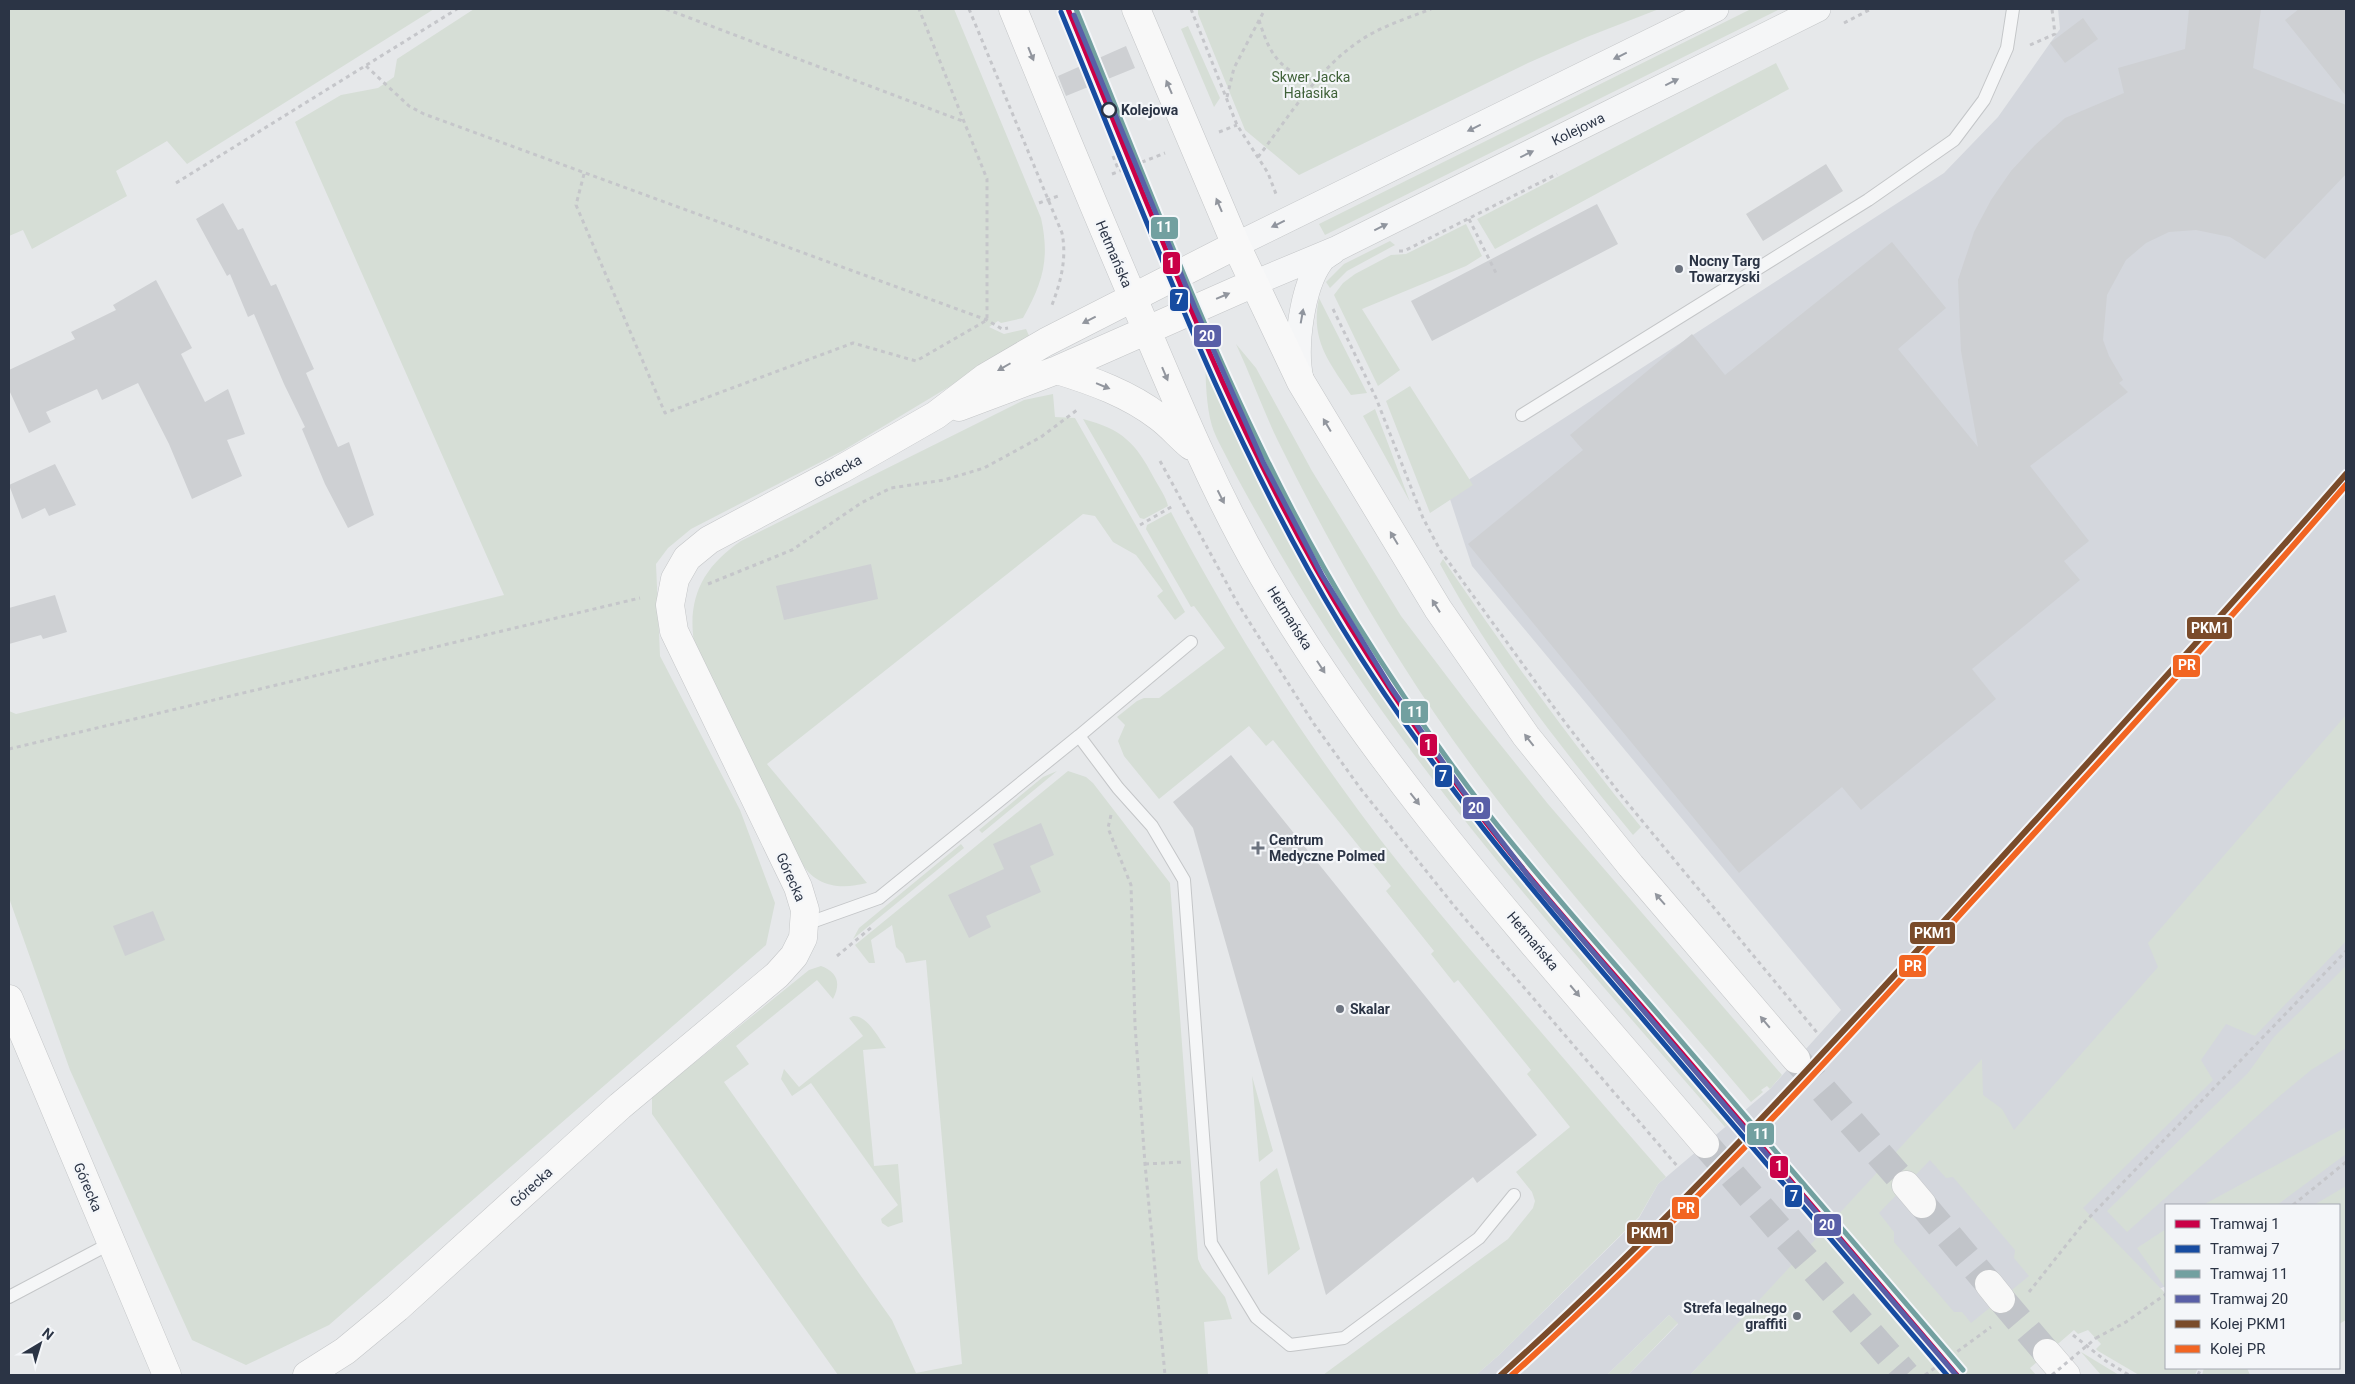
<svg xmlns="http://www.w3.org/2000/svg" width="2355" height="1384" font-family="Roboto,sans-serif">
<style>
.built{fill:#d4d7dd}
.green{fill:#d6ded6;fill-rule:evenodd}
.building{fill:#ced0d3}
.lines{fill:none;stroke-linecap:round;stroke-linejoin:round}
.secondary-tunnel{stroke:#c1c4c9;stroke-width:28;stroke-dasharray:28 14;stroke-linecap:butt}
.lane-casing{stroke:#c4c6c8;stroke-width:14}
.street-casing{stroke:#c4c6c8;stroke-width:26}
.secondary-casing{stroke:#c4c6c8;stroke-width:29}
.path{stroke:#c5c6ca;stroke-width:3;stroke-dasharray:4 4;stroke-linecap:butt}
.lane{stroke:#f5f6f7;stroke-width:12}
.street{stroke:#f5f6f7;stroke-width:25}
.secondary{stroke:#f8f8f8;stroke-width:28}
.path-bridge{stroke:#c5c6ca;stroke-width:3;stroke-dasharray:4 4;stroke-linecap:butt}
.rail-1-casing{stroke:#f4f6f9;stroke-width:10}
.rail-2-casing{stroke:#f4f6f9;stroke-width:10}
.rail-1{stroke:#7a4b2a;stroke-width:6}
.rail-2{stroke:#f26522;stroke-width:6}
.tram-1-casing{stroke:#f4f6f9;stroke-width:9}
.tram-2-casing{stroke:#f4f6f9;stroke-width:9}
.tram-3-casing{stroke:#f4f6f9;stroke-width:9}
.tram-4-casing{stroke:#f4f6f9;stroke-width:9}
.tram-1{stroke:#ca0047;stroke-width:5}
.tram-2{stroke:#174ca1;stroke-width:5}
.tram-3{stroke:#72a0a0;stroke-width:5}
.tram-4{stroke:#595fa7;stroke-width:5}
.oneway{fill:#92969e}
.oneway2{fill:#90959e}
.stop-dot{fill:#f4f6f9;stroke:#2b3445;stroke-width:2.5}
.poi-dot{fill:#6c737f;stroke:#f4f6f9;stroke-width:2}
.labels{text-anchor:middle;stroke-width:4.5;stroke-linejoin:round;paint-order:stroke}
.park-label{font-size:14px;fill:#3f6138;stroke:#f4f6f9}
.stop-label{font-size:14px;font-weight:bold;fill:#2b3445;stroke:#f4f6f9;text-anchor:start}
.street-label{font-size:14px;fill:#2b3445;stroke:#f4f6f9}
.poi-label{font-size:14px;font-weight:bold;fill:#2b3445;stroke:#f4f6f9;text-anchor:start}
.line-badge{stroke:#f4f6f9;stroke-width:2}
.badge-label{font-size:14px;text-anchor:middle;font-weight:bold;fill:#fff}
</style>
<rect width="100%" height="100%" fill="#e6e8ea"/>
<!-- built -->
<path class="built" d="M2058,9H2346V1212L2339,1205H2166V1286L2139,1297L2096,1295L1999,1375L1710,1354L1690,1375H1628L1678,1324L1669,1315L1607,1375H1476L1499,1355L1639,1218L1658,1184L1770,1089L1841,1010L1472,566L1448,493L1944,173L1998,117L2060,29Z"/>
<!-- green -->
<path class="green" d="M9,9H434L187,164L167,141L116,171L127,196L32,249L23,230L9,236Z
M474,9H954L1041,218C1050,259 1043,282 1023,318L1001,323L998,321L989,327L1004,334L1026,329L1030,338L844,450L691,529L668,548L656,564L660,656L740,810L775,903L766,945L329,1325L246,1365L192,1340L70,1070L9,898V711L16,714L504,595L295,122L341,95L378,88L394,77L397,59Z
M1198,9H1659L1587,37L1528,63L1299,175L1245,130L1198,14Z
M1751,9H1780L1325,235L1319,224Z
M1188,26L1220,98L1214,107L1181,29Z
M1776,63L1789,89L1495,249L1477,219Z
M1466,224L1482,256L1466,266L1362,309L1400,370L1378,386L1334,295L1343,283L1355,274L1391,255L1406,254Z
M1390,241L1395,245L1347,271L1330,288L1326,282L1344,264Z
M1319,298L1367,393L1351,395C1329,362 1310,340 1319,298Z
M1236,344L1256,368L1312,471L1401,616L1471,708L1548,804L1782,1075L1770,1089L1767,1086L1761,1090L1763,1092L1751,1102C1643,974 1529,852 1435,714C1376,627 1325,536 1278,441C1263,410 1251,376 1236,344Z
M1205,360C1262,482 1321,602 1398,713C1498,858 1616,989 1730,1123L1725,1127C1566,943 1400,762 1278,550C1262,522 1245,493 1230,464C1224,451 1216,439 1212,426C1206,405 1206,382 1205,360Z
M1410,386L1473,485L1430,513L1386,401Z
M1053,394L1055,417L1075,418L1185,612L1175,620L1157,596L1163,591L1136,555L1113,542L1095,516L1083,514L767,764L867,883C840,890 814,887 800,860L694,642C687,597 704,566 741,541L1024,400Z
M1375,409L1410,502L1363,416Z
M1083,419C1122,429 1136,443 1154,478C1159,487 1166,497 1168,506L1144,519L1140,518Z
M1171,512C1221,607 1277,698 1340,785C1391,857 1448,924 1505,990C1559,1053 1612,1115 1666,1177L1658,1184L1639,1217L1499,1355L1476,1375H1323L1508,1239L1533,1208L1535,1201L1532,1192L1516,1172L1570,1127L1527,1074L1531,1070L1458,980L1454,983L1431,954L1434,951L1386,891L1391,886L1273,740L1266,746L1249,726L1159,799L1124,756L1118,741L1125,725L1117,717L1137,701L1144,698H1159L1225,648L1194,606L1191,607L1146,529L1147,525Z
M1443,559C1506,651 1570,741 1641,827L1633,835C1562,749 1493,662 1440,564Z
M2346,715V941L2255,1036L2226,1024L2201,1060L2213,1080L2083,1208L2166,1294V1368H2198L2195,1375H2139L2098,1351L2096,1349L2101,1344L2088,1330L2078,1334L2074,1330L2030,1368L2036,1375H1690L1982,1059L1983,1095L2002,1109L2014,1130L2158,967L2148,943ZM1930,1160L1946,1178L1953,1177L2015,1250L2014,1258L2029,1276L1971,1323L1962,1312H1954L1894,1242V1232L1879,1213Z
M1057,771L982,833L979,830L1043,777Z
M1068,771L1086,777L1093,783L1170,883L1198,1259L1202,1268L1225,1297L1232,1319L1204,1322L1208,1375H838L652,1114V1097L809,970L821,966C838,972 841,984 833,999L817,980L736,1046L749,1064L724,1082L892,1320L916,1373L962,1364L926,960L906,963L903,954L896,947L892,925L871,940L875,963H869L855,945Z
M961,844L964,848L853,939L859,928Z
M2346,966V1048L2311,1070L2282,1094L2127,1232L2107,1211L2248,1073L2274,1037Z
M853,1016C867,1015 878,1037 886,1048L863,1050L874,1166L898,1164L903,1222L888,1227L882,1223L881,1219L898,1205L811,1083L792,1096L781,1079L784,1069L799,1087L863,1036L849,1018Z
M1252,1076L1273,1151L1259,1162Z
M2346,1127V1154L2277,1205H2203Z
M1277,1168L1300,1249L1268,1275L1260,1182Z
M2346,1186V1320L2339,1324V1205H2314Z
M2166,1229V1289L2137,1248Z
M1669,1315L1678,1323L1628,1375H1607Z
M2081,1352L2119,1375H2101Z
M2204,1368H2247L2250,1375H2202Z"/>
<!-- building -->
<path class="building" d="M2189,9H2261L2253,68L2346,105V174L2265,259L2230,237L2196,230L2169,232L2146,243L2126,260L2107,295L2103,340L2109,356L2123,380L2119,383L2128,392L2030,466L2089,541L2064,561L2080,580L1972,669L1996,699L1861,810L1842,787L1739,873L1468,544L1583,450L1570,435L1692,334L1725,375L1892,242L1946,308L1898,349L1978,447L1961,351L1958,280L1974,232L1991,200L2011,171L2035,145L2065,118L2124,93L2118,68L2185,49Z
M2299,9H2346V96L2285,20Z
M2083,18L2098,39L2065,63L2050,43Z
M1126,46L1135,68L1066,96L1058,76Z
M1826,164L1843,191L1763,241L1746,214Z
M223,203L238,230L243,228L271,286L276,284L314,369L306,373L338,447L349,442L374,515L348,528L325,484L302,429L305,427L284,384L254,314L248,317L230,274L227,276L196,219Z
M1597,204L1618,244L1432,341L1411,301Z
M156,280L192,348L181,354L205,402L228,389L245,434L227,440L242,476L192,499L169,444L138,383L102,400L97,389L46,412L51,422L29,433L9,390V370L75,339L71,332L116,310L113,305Z
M55,464L76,505L49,516L45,508L22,519L9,485Z
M871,564L878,599L784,620L776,586Z
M55,595L67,632L43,639L41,635L9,644V608Z
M1231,755L1537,1135L1477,1183L1473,1177L1326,1295L1193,828L1173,802Z
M1041,823L1054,855L1030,866L1041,892L986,916L991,927L969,938L948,895L1004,869L993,844Z
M153,911L165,940L125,956L113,926Z"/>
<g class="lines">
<!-- secondary-tunnel -->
<path class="secondary-tunnel" d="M1796,1059L1906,1185
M1705,1144L1906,1375
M1922,1204L1989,1284
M2001,1299L2047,1353"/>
<!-- lane casing -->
<g class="lane-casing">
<path id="lane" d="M1522,415L1868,200L1954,140L1984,100L2007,48L2013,9
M1079,736L1191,642
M806,924L879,898L1079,736L1118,788L1152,826L1184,880L1211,1243L1256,1317L1290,1345L1344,1338L1479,1238L1514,1195
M9,1297L111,1243"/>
</g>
<!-- street casing -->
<g class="street-casing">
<path id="street" d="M1236,245L1716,9
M1254,283L1338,248L1818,9
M1301,379C1294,347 1302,287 1321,261C1324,257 1330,254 1334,251"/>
</g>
<!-- secondary casing -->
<g class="secondary-casing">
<path id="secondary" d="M1013,9C1056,115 1100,221 1145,326C1181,411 1216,495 1263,576C1384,784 1550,961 1705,1144
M1136,9L1236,245L1301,382L1438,609L1526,736L1631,866L1796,1059
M1057,370C1093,381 1129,394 1159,417C1171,426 1180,437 1191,446
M959,407L1057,370L1254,283
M9,999L167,1375
M1906,1185L1922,1204
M1989,1284L2001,1299
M2047,1353L2066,1375
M307,1375L345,1351L397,1308L620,1106L777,975L794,956L803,938L805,910L798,887L674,631L670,605L675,579L687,558L709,540L840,470L936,415L986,377L1046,342L1236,245"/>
</g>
<!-- path -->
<path class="path" d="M666,9L965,122
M969,9L1062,233C1067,258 1061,281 1052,305
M1191,9L1237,125L1268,173L1276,194
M1259,20C1270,56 1280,70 1315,82
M1844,23L1871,9
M2030,45L2055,34L2052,9
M366,66L409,106L424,114L987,320L1002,329L1008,328
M1227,97L1234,68L1265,9
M1219,132L1237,125
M1113,156L1119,171
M1258,157C1289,117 1318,68 1361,40C1382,26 1408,18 1431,9
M584,174L576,205L665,413L853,343L916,361L987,320V179L919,9
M1112,174L1165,153
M176,183L457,9
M1039,203L1058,196
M1469,219L1496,273
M1399,251H1404L1557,174
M1333,309L1376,398L1423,518L1440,550L1561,717L1620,794L1819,1035
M1160,461L1238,604L1314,724L1360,788L1455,907L1678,1167
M1140,525L1173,506
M708,584L792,550L861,503L891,488L944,480L984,468L1041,437L1077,410
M9,749L640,598
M1111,815L1108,828L1131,885L1135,1025L1145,1164L1165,1375
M837,956L873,926
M1145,1164L1184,1162
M2293,1205L2346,1162
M2029,1292L2083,1224L2346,951
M2073,1335L2106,1361L2129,1375
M2096,1338L2126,1322L2166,1294
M1925,1375L1991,1327
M2198,1375L2201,1368"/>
<!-- lane -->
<use href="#lane" class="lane"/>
<!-- street -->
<use href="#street" class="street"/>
<!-- secondary -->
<use href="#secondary" class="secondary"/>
<!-- path-bridge -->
<path class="path-bridge" d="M2052,1375L2096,1338"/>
<!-- rail-1 casing -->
<g class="rail-1-casing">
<path id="rail-1" d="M1501,1375C1666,1226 1815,1063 1964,899C2092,758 2221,618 2346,474"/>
</g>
<!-- rail-2 casing -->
<g class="rail-2-casing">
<path id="rail-2" d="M1512,1375C1673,1230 1819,1070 1965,909C2093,769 2222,629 2346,485"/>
</g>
<!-- rail-1 -->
<use href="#rail-1" class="rail-1"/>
<!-- rail-2 -->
<use href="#rail-2" class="rail-2"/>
<!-- tram-1 casing -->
<g class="tram-1-casing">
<path id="tram-1" d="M1068,9C1154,217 1231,432 1349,625C1389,691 1433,754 1480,815C1534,885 1593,950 1651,1017C1753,1136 1855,1256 1957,1375"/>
</g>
<!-- tram-2 casing -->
<g class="tram-2-casing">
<path id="tram-2" d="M1061,12C1147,220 1224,433 1341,626C1427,768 1534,893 1642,1018C1744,1137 1845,1256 1947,1375"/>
</g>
<!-- tram-3 casing -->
<g class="tram-3-casing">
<path id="tram-3" d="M1076,9C1161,216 1238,431 1356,622C1397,688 1440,751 1487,812C1541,881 1600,947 1657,1013C1759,1132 1861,1251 1963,1370"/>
</g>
<!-- tram-4 casing -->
<g class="tram-4-casing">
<path id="tram-4" d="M1074,15L1195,308L1263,462L1322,575L1390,686L1463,791L1533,882L1956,1375"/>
</g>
<!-- tram-1 -->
<use href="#tram-1" class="tram-1"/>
<!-- tram-2 -->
<use href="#tram-2" class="tram-2"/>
<!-- tram-3 -->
<use href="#tram-3" class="tram-3"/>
<!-- tram-4 -->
<use href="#tram-4" class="tram-4"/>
</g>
<!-- one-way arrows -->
<defs><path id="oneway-solid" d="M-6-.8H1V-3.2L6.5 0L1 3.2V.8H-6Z" transform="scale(1.25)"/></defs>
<g class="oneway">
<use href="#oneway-solid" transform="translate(1031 54) rotate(68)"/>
<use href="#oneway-solid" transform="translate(1169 87) rotate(-113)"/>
<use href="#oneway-solid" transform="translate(1219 205) rotate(-113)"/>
<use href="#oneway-solid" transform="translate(1223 296) rotate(-23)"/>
<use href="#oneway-solid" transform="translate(1089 320) rotate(153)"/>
<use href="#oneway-solid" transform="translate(1004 367) rotate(150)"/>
<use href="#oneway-solid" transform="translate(1165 374) rotate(67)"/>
<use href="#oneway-solid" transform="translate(1103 386) rotate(22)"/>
<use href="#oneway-solid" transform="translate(1327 425) rotate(-121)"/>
<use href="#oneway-solid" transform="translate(1221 497) rotate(63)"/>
<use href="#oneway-solid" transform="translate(1394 538) rotate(-121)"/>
<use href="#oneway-solid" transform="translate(1436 606) rotate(-122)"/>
<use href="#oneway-solid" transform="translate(1321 667) rotate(57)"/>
<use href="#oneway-solid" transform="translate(1529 740) rotate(-128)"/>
<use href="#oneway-solid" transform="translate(1415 799) rotate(52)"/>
<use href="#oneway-solid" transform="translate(1660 899) rotate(-131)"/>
<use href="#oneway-solid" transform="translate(1575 991) rotate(50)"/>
<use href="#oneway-solid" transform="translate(1765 1022) rotate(-130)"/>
</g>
<g class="oneway2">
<use href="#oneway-solid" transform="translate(1620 56) rotate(154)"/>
<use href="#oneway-solid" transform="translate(1672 82) rotate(-26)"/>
<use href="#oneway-solid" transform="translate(1474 128) rotate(154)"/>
<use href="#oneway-solid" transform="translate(1527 154) rotate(-26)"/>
<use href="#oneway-solid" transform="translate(1278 224) rotate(154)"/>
<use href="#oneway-solid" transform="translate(1381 227) rotate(-26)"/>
<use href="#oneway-solid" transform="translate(1302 316) rotate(-80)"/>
</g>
<!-- markers -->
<circle class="stop-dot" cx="1109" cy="110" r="7"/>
<g class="poi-dot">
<circle cx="1679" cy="269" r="5"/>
<path d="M1255.5 840.5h5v5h5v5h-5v5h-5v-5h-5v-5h5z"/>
<circle cx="1340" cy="1009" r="5"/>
<circle cx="1797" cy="1316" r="5"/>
</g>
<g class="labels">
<!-- park labels -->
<g class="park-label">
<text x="1311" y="82">Skwer Jacka<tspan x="1311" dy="16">Hałasika</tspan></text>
</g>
<!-- stop labels -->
<g class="stop-label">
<text x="1121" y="115">Kolejowa</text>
</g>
<!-- street labels -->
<g class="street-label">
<text transform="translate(1578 129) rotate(-26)" y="5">Kolejowa</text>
<text transform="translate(1114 254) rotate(67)" y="5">Hetmańska</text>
<text transform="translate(838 471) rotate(-29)" y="5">Górecka</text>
<text transform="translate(1290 618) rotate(58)" y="5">Hetmańska</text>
<text transform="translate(791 877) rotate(66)" y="5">Górecka</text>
<text transform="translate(1533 941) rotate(50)" y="5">Hetmańska</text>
<text transform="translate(88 1187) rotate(67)" y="5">Górecka</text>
<text transform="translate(531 1187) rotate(-42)" y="5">Górecka</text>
</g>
<!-- poi labels -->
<g class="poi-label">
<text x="1689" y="266">Nocny Targ<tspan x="1689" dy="16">Towarzyski</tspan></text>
<text x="1269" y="845">Centrum<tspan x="1269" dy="16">Medyczne Polmed</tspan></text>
<text x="1350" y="1014">Skalar</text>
<text x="1787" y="1313" text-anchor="end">Strefa legalnego<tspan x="1787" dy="16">graffiti</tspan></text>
</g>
</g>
<g class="line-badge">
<rect x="1150" y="216" width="29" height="24" rx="5" fill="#72a0a0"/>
<rect x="1162" y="251" width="19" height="24" rx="5" fill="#ca0047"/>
<rect x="1169" y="288" width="20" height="24" rx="5" fill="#174ca1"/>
<rect x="1193" y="324" width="29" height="24" rx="5" fill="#595fa7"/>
<rect x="2186" y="616" width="47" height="24" rx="5" fill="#7a4b2a"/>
<rect x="2172" y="654" width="29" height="24" rx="5" fill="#f26522"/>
<rect x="1400" y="700" width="29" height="24" rx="5" fill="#72a0a0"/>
<rect x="1419" y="733" width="19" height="24" rx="5" fill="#ca0047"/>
<rect x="1434" y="764" width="19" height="24" rx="5" fill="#174ca1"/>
<rect x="1462" y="796" width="29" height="24" rx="5" fill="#595fa7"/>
<rect x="1909" y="921" width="47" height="24" rx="5" fill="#7a4b2a"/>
<rect x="1898" y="954" width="29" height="24" rx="5" fill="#f26522"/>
<rect x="1746" y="1122" width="29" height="24" rx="5" fill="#72a0a0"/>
<rect x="1769" y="1155" width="20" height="24" rx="5" fill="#ca0047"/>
<rect x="1784" y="1184" width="19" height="24" rx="5" fill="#174ca1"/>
<rect x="1671" y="1196" width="29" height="24" rx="5" fill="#f26522"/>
<rect x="1813" y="1213" width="29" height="24" rx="5" fill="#595fa7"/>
<rect x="1626" y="1221" width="48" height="24" rx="5" fill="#7a4b2a"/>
</g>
<g class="badge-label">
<text x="1164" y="232">11</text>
<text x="1171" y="268">1</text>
<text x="1179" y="304">7</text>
<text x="1207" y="341">20</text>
<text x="2210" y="633">PKM1</text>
<text x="2187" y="670">PR</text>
<text x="1415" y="717">11</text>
<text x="1428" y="750">1</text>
<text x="1443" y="781">7</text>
<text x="1476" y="813">20</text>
<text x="1933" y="938">PKM1</text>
<text x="1913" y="971">PR</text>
<text x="1761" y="1139">11</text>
<text x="1779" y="1171">1</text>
<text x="1794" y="1201">7</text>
<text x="1686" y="1213">PR</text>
<text x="1827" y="1230">20</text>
<text x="1650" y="1238">PKM1</text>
</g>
<!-- border -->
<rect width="2355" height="1384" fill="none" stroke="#2b3445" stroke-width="20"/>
<!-- legend -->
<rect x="2165" y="1204" width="175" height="165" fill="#f4f6f9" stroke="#a4a8b1"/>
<rect x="2175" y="1220" width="25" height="8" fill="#ca0047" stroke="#a4a8b1"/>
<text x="2210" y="1229" font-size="15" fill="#2b3445">Tramwaj 1</text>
<rect x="2175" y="1245" width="25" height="8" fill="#174ca1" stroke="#a4a8b1"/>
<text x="2210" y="1254" font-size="15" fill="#2b3445">Tramwaj 7</text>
<rect x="2175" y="1270" width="25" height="8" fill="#72a0a0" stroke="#a4a8b1"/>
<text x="2210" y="1279" font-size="15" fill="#2b3445">Tramwaj 11</text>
<rect x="2175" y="1295" width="25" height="8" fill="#595fa7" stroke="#a4a8b1"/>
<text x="2210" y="1304" font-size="15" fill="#2b3445">Tramwaj 20</text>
<rect x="2175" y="1320" width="25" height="8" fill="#7a4b2a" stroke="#a4a8b1"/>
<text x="2210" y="1329" font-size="15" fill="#2b3445">Kolej PKM1</text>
<rect x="2175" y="1345" width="25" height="8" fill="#f26522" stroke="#a4a8b1"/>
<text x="2210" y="1354" font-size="15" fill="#2b3445">Kolej PR</text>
<!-- north arrow -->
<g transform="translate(40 1344) rotate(38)" stroke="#f4f6f9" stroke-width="4" paint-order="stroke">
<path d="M0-4L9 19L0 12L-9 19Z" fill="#2b3445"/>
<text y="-8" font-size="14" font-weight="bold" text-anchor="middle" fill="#2b3445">N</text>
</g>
</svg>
